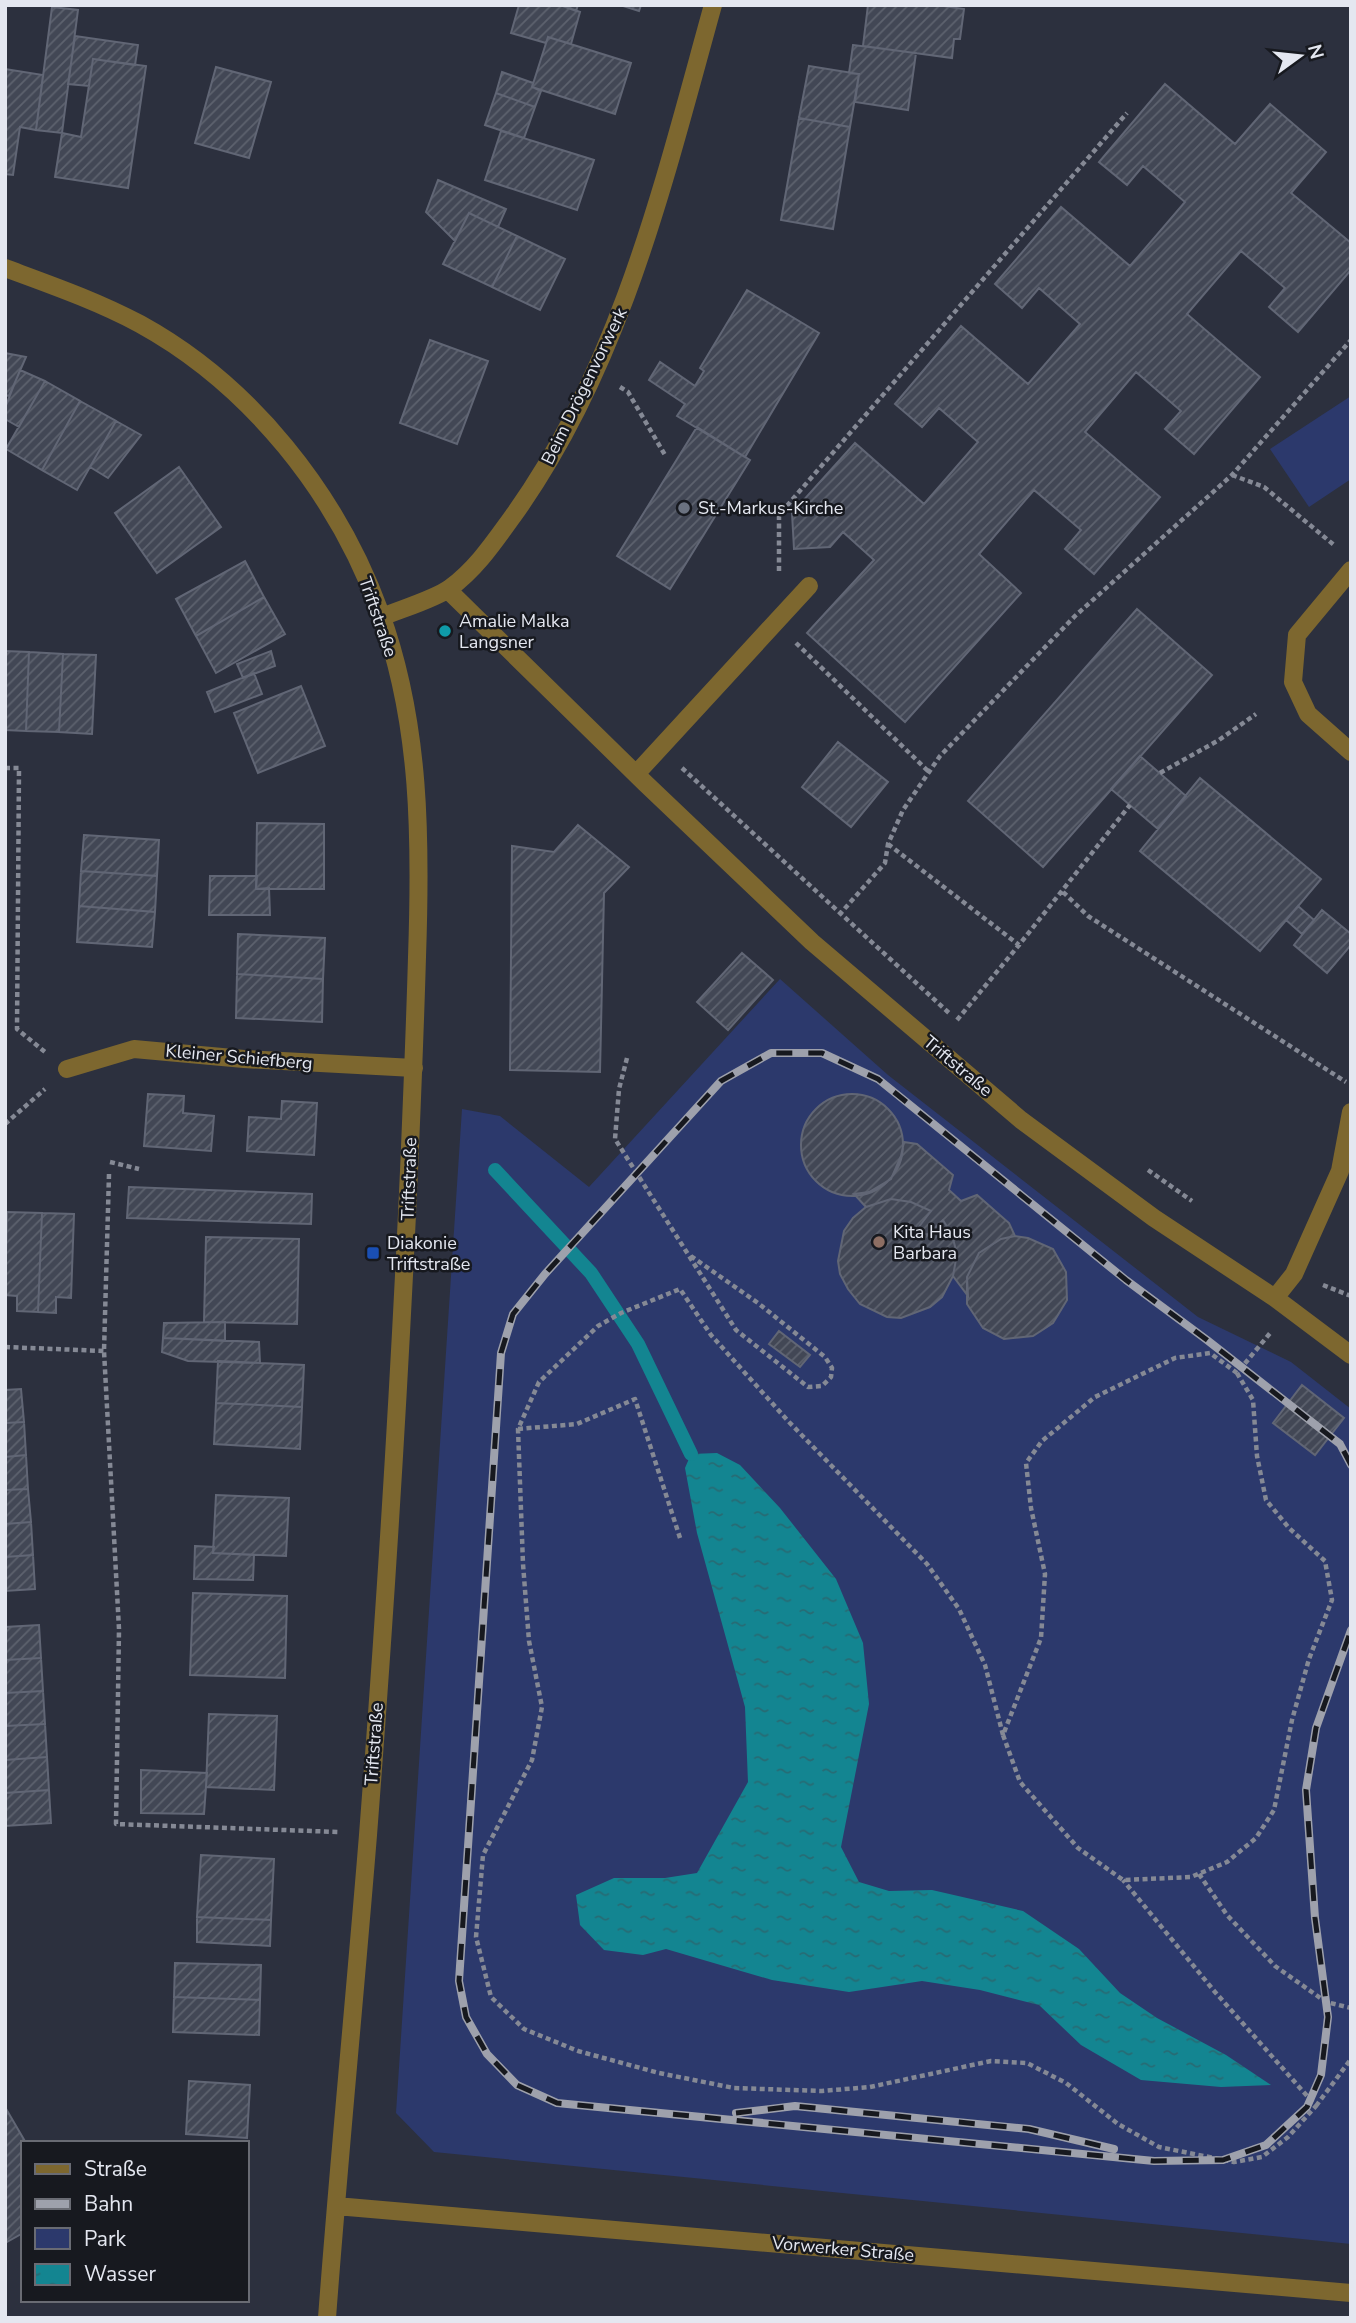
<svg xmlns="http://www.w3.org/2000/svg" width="1356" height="2323" font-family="'Nunito Sans',sans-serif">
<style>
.green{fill:#2c396c}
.water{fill:url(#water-ripples)}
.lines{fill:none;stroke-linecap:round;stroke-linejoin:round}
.stream{stroke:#138591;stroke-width:14}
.building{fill:url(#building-hatch);stroke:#616675;stroke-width:2}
.path{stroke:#858995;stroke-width:4.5;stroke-dasharray:5 3.5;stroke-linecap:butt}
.minor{stroke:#7d672f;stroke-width:18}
.rail-casing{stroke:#9ea1ac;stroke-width:8}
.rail{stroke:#17191f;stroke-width:5;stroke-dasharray:16;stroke-linecap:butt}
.worship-dot{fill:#6b7280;stroke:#17191f;stroke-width:2.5}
.culture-dot{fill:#0f9aa8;stroke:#17191f;stroke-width:2.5}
.education-dot{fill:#8d6e63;stroke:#17191f;stroke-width:2.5}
.transit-dot{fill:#1a4fb4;stroke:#17191f;stroke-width:2.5}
.labels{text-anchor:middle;stroke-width:5;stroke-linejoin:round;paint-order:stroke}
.street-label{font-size:18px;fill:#e4e7f0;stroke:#17191f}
.poi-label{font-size:18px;fill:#e4e7f0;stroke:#17191f;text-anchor:start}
</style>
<defs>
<pattern id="water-ripples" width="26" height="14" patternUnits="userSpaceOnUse" patternTransform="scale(1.75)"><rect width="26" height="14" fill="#138591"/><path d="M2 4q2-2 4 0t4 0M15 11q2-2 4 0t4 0" fill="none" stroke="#276b74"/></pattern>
<pattern id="building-hatch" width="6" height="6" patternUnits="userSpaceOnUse" patternTransform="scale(1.75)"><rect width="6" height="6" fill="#424755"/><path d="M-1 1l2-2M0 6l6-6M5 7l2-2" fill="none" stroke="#5d626e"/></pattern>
</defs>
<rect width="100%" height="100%" fill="#2c303e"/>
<!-- green -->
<path class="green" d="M1351,396V479L1309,507L1270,449Z
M780,979L888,1075L1198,1317L1291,1362L1351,1409V2244L434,2152L396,2113L462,1109L500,1116L589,1187Z"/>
<!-- water -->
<path class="water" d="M717,1453L740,1465L780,1508L836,1579L863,1643L869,1704L841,1847L859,1882L889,1891L932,1890L1023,1911L1079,1949L1120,1993L1157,2018L1226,2055L1271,2085L1221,2087L1141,2080L1081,2045L1039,2005L980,1990L922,1981L849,1992L772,1980L666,1949L643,1955L604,1950L580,1925L576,1895L614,1878H665L697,1873L748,1782L745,1707L697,1533L685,1468L691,1454Z"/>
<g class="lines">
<!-- stream -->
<path class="stream" d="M495,1170L591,1273L638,1344L691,1454"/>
</g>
<!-- building -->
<path class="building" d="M519,5H560L580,12L571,44L548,37L546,43L511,33Z
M560,5H578L576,11Z
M620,5H641L639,11Z
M868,5H937L964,9L960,39H954L952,58L863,46Z
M52,7L78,10L62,133L36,130Z
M75,36L138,45L135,65L93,59L89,86L68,84Z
M548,37L631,63L615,114L532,87Z
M853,45L916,53L908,110L855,102L859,74L849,73Z
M93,59L146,66L128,188L55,177L62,133L81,137Z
M809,66L859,74L850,127L799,118Z
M216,67L271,82L249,158L195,143Z
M5,69L43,75L36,130L20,127L13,175L5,174Z
M502,72L533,83L532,87L541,91L535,107L496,93Z
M1165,84L1235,144L1270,104L1326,152L1291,193L1351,243V270L1298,332L1269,307L1285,288L1241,251L1187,314L1260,377L1194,454L1165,429L1181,411L1136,372L1085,432L1160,497L1094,574L1065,549L1081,530L1034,490L979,554L1021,593L905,722L807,633L874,560L843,532L830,547L794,549L792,513L855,443L924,504L978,442L939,408L922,427L895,404L961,326L1028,384L1080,324L1039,288L1022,308L995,284L1061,207L1130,266L1185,202L1143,166L1127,185L1099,162Z
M496,93L535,107L524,138L485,125Z
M799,118L850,127L833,229L781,220Z
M501,131L594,160L577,210L485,180Z
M438,180L506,209L498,227L469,213L455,241L426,212Z
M469,213L517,236L492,287L443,264Z
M517,236L565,259L540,310L492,287Z
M747,290L819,333L745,457L677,416L685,404L649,380L660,362L695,386L704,371L700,368Z
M430,340L488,361L457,444L400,423Z
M5,353L26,357L9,396L5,395Z
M20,370L45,381L19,427L5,419V408Z
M45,381L80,401L42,470L6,449Z
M80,401L116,421L77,490L42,470Z
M116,421L141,435L108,478L90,467Z
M697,427L750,460L670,589L617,556Z
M179,467L221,527L157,573L115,513Z
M245,561L264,597L196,636L176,599Z
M264,597L285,634L216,673L196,636Z
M1137,609L1212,675L1043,867L968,801Z
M5,651L29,652L26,731L5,730Z
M271,651L275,666L243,678L237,664Z
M29,652L63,654L59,732L26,731Z
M63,654L96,655L92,734L59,732Z
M254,673L262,694L215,712L207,692Z
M301,686L325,746L258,773L234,713Z
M838,742L888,782L851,827L802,787Z
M1140,756L1186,796L1158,829L1111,789Z
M1200,778L1321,879L1260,951L1140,851Z
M257,823L324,824V889H256Z
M578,825L629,867L604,893L600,1072L510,1070L512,846L554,852Z
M84,835L159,840L157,876L81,871Z
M81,871L157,876L155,912L79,906Z
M210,876H257L256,889L269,888L270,915H209Z
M79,906L155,912L152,947L77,942Z
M1298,906L1314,920L1302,934L1286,920Z
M1322,910L1351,934V945L1327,973L1294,945Z
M238,934L325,938L323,979L237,974Z
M742,953L773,980L728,1030L697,1002Z
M237,974L323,979L322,1022L236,1018Z
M148,1094L184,1096L183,1113L214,1116L211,1151L144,1146Z
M801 1145a51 51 0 1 1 102 0a51 51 0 1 1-102 0Z
M282,1101L317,1103L314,1155L247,1151L249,1117L281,1119Z
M904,1142L917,1144L953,1175L949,1190L961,1201L977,1195L1009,1223L1015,1236L1001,1239L979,1253L967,1277L968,1296L953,1276L957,1254L952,1235L943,1220L927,1235L918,1228L931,1211L911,1202L891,1199L866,1207L854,1194L869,1192L891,1179L901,1156Z
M129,1187L312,1194L311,1224L127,1218Z
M891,1199L911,1202L931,1211L918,1228L927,1235L943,1220L952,1235L957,1254L953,1276L942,1297L930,1307L901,1318L887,1317L860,1304L848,1289L840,1274L838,1261L844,1231L853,1218L866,1207Z
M7,1212L42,1213L38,1312L17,1311V1296L5,1295Z
M42,1213L74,1214L71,1298L56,1297V1313L38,1312Z
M1015,1236L1028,1238L1053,1249L1066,1272L1067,1300L1053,1323L1033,1336L1004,1339L983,1328L967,1304V1277L979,1253L1001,1239Z
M206,1237L299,1239L297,1324L204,1322Z
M225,1322V1341L163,1338L164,1323Z
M779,1331L810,1355L800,1367L769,1344Z
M163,1338L259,1342L260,1363L188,1361L162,1352Z
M218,1361L304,1365L302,1407L216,1403Z
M1302,1385L1344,1418L1315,1455L1273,1423Z
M21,1389L24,1422L5,1423V1390Z
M216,1403L302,1407L300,1449L214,1444Z
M24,1422L26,1455L5,1457V1423Z
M26,1455L28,1489L5,1490V1457Z
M28,1489L31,1522L5,1524V1490Z
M216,1495L289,1498L286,1556L213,1553Z
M31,1522L33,1555L5,1557V1524Z
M195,1546L214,1547L213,1553L254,1555L253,1580L194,1579Z
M33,1555L35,1589L5,1591V1557Z
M193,1593L287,1596L285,1678L190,1675Z
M39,1625L41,1658L5,1660V1627Z
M41,1658L43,1691L5,1693V1660Z
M43,1691L45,1724L5,1726V1693Z
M209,1714L277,1716L274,1790L206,1787Z
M45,1724L47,1757L5,1760V1726Z
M47,1757L49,1790L5,1793V1760Z
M141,1770L207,1773L204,1814L141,1813Z
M49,1790L51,1823L5,1826V1793Z
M201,1855L274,1859L271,1920L197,1917Z
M197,1917L271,1920L270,1946L197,1942Z
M175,1963L261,1965L260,2000L174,1997Z
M174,1997L260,2000L259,2035L173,2032Z
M189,2081L250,2085L247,2138L186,2134Z
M5,2107L26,2143H23V2233L5,2243Z"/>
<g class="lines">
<!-- path -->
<path class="path" d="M620,387L628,392L665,455
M1232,475L1264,487L1334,545
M779,571V515L1127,113
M796,643L929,772
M5,768H19L17,1029L45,1052
M682,768L949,1013
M1160,773L1219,740L1256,714
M888,844L1019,945L1130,805
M1063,892L1088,916L1346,1082
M839,915L885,863L888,844L903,810L940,756L1075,616L1232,475L1351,340
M957,1020L1019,945
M627,1058L619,1089L615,1139L736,1330L808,1387L822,1386L831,1377L832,1368L825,1357L758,1303L688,1254
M5,1124L45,1089
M110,1162L139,1169
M1148,1170L1192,1201
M109,1174L104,1351L119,1629L116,1824L339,1832
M1323,1285L1351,1296
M5,1347L104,1351
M1237,1373L1253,1400L1257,1456L1266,1500L1289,1528L1325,1561L1332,1600L1309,1659L1292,1720L1274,1810L1256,1838L1227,1862L1191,1877L1123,1880L1078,1848L1020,1782L1003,1735L1041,1638L1045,1574L1031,1508L1026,1463L1042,1441L1095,1397L1175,1358L1210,1353L1237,1373L1271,1332
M518,1429L577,1424L635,1399L681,1541
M1003,1735L985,1665L959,1609L927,1564L789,1422L711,1335L680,1289L621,1313L598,1326L539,1382L518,1429L523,1564L529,1641L542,1707L532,1760L483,1855L476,1937L491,1997L524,2029L578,2051L659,2073L734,2088L822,2091L870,2087L991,2061L1027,2063L1066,2083L1118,2124L1159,2147L1234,2162L1262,2157L1288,2137L1316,2106L1215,1992L1123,1880
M1199,1874L1227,1915L1275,1966L1326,2002L1351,2008
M1316,2106L1351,2059"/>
<!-- minor -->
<path class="minor" d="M5,268C51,285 97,301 140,324C251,385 337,494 380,612C421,723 421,842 417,957C415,1029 412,1100 409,1171C399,1393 385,1614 368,1835C355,1996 339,2157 327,2318
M1351,570L1297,635L1293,682L1308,714L1351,752
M448,590L645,783L812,942L1021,1120L1154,1218L1275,1298L1351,1355
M382,617C401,609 435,599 450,588C477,568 494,542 513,516C621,366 664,181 713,5
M636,774L809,586
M67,1069L134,1049L244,1059L414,1068
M1275,1298L1294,1274L1340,1171L1351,1112
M336,2206L1351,2293"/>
<!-- rail casing -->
<g class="rail-casing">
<path id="rail" d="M1351,1465L1340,1444L1207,1340L1126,1280L878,1079L822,1053H771L721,1081L545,1274L513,1314L501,1353L459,1981L466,2017L487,2054L517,2085L557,2103L1154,2161L1223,2160L1266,2145L1307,2107L1321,2075L1328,2017L1315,1918L1306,1790L1316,1728L1351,1630
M736,2113L795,2106L1029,2129L1114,2149"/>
</g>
<!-- rail -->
<use href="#rail" class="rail"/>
</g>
<!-- markers -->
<circle class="worship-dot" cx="684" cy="508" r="7"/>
<circle class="culture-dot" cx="445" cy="631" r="7"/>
<circle class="education-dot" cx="879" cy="1242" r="7"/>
<rect class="transit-dot" x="366" y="1246" width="14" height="14" rx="3.5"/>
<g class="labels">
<!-- street labels -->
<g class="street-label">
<text transform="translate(584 386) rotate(-64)" y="6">Beim Drögenvorwerk</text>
<text transform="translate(378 617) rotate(71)" y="6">Triftstraße</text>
<text transform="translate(239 1057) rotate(5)" y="6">Kleiner Schiefberg</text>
<text transform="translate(958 1066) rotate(40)" y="6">Triftstraße</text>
<text transform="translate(409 1179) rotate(-88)" y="6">Triftstraße</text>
<text transform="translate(374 1744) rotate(-86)" y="6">Triftstraße</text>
<text transform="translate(843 2249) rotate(5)" y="6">Vorwerker Straße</text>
</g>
<!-- poi labels -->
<g class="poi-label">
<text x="698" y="514">St.-Markus-Kirche</text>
<text x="459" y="627">Amalie Malka<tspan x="459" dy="21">Langsner</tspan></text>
<text x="893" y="1238">Kita Haus<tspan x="893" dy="21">Barbara</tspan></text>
<text x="387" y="1249">Diakonie<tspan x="387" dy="21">Triftstraße</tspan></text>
</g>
</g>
<!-- border -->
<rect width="1356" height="2323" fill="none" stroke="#e4e7f0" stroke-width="14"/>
<!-- legend -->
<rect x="21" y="2141" width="228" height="161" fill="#17191f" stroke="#696b73" stroke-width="2"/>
<rect x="35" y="2164" width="35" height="10" fill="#7d672f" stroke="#696b73" stroke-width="2"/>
<text x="84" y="2176" font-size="21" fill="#e4e7f0">Straße</text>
<rect x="35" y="2199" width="35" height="10" fill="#9ea1ac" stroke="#696b73" stroke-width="2"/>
<text x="84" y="2211" font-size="21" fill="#e4e7f0">Bahn</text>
<rect x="35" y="2228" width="35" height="21" fill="#2c396c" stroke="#696b73" stroke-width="2"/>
<text x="84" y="2246" font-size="21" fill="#e4e7f0">Park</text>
<rect x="35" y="2264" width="35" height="21" fill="url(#water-ripples)" stroke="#696b73" stroke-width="2"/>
<text x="84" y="2281" font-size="21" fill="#e4e7f0">Wasser</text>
<!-- north arrow -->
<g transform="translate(1300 56) rotate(75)" stroke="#17191f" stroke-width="5" paint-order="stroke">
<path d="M0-5L12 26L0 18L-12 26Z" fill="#e4e7f0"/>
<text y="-10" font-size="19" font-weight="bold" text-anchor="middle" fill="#e4e7f0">N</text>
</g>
</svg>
